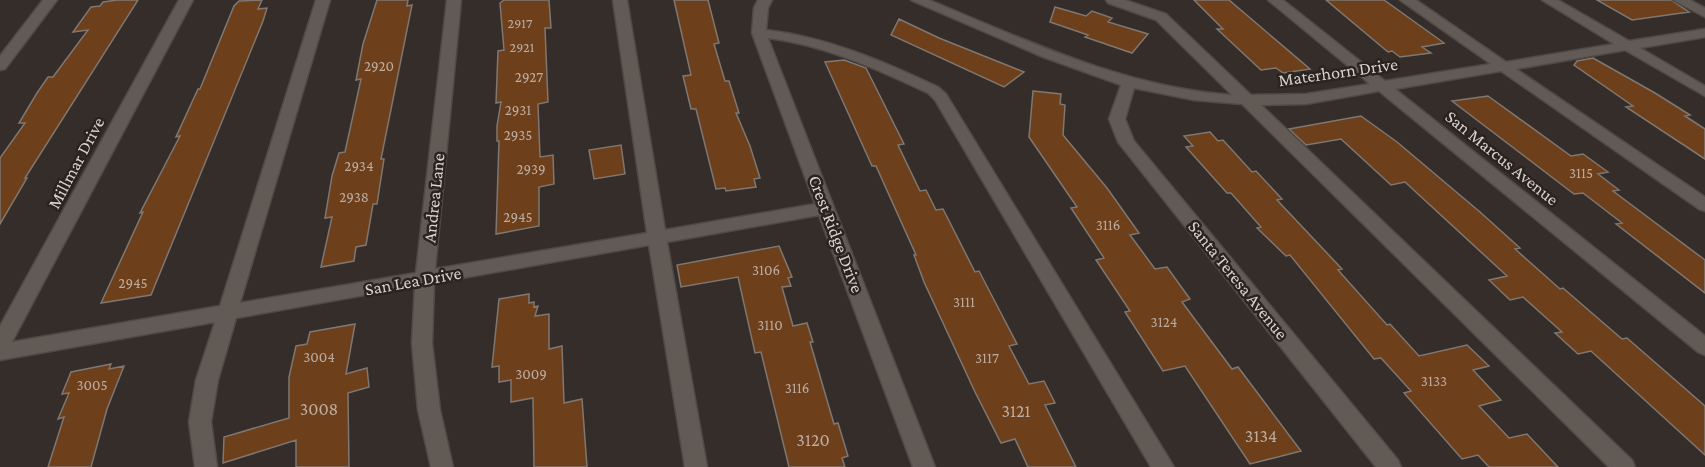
<svg xmlns="http://www.w3.org/2000/svg" width="1705" height="467" font-family="'Crimson Pro',serif">
<style>
.building{fill:#6d3f1b;stroke:#7f7772;stroke-width:1.5}
.lines{fill:none;stroke-linecap:round;stroke-linejoin:round}
.minor-casing{stroke:#4f4a46;stroke-width:3}
.minor{fill:#625a55;fill-rule:evenodd}
.labels{text-anchor:middle;stroke-width:5;stroke-linejoin:round;paint-order:stroke}
.far-number-label{font-size:14px;fill:#bcada2}
.number-label{font-size:15px;fill:#bcada2}
.street-label{font-size:18px;fill:#d6d2cf;stroke:#2a231f}
.near-number-label{font-size:18px;fill:#bcada2}
</style>
<rect width="100%" height="100%" fill="#342d29"/>
<!-- building -->
<path class="building" d="M117,0H138L25,178H27L0,224V158L25,123H19L37,93L48,77H53L88,30L73,32L91,7L100,6L103,2Z
M262,0L258,9L267,8L263,21L151,295L101,303L143,212L140,213L180,136L176,137L198,89H200L234,6L239,1Z
M377,0H408L407,6L412,5L381,159H384L377,204H373L366,245L356,247L354,261L321,267L332,217L325,218L332,176L339,153L345,152L361,79L356,80L363,44Z
M504,0H549L551,28H545L548,102L538,104L540,157L553,155L554,184L539,187V226L496,234L499,141H497V126L501,102L496,103L498,51L504,50L500,3Z
M674,0H708L719,43L714,44L725,81H729L739,113H736L750,146L760,178L754,179L756,187L726,191L725,188L716,189L696,109H691L683,76L691,75Z
M1194,0H1229L1310,69L1283,73L1276,68L1261,70L1217,29H1223Z
M1326,0H1384L1444,43L1422,47L1431,53L1400,57L1392,51L1388,52Z
M1597,0H1671L1689,12L1632,20Z
M1055,7L1086,16L1092,11L1112,18L1108,22L1148,34L1132,53L1085,37L1088,35L1050,22Z
M899,19L939,38L1024,72L1004,87L891,35Z
M1593,58L1655,93L1690,115L1685,116L1705,129V159L1626,107L1633,106L1574,65L1577,61Z
M844,60L866,68L904,144L898,145L920,191L926,190L936,210L943,209L975,272L979,271L1017,344L1009,346L1029,384L1044,381L1055,403L1045,405L1076,467H1028L1015,439L1001,443L975,392L924,282L914,255H916L876,166H872L825,62Z
M1033,91L1061,94L1060,104L1065,105L1063,135L1107,188L1139,233L1130,235L1155,269L1167,267L1190,299L1182,302L1232,369L1238,367L1301,451L1250,464L1185,366L1163,371L1125,312L1130,311L1096,260L1104,258L1071,208L1077,207L1029,137Z
M1488,96L1571,156L1583,154L1608,172L1598,174L1619,190L1613,191L1705,260V293L1616,224L1622,223L1583,193L1574,194L1452,101Z
M1361,116L1397,142L1480,212L1520,248L1515,249L1560,289L1563,288L1622,339L1627,338L1705,406V455L1591,351L1578,354L1555,333L1562,332L1523,297L1510,300L1489,280L1507,276L1405,182L1391,185L1341,139L1306,145L1289,129Z
M1210,132L1218,141L1223,140L1252,172L1256,171L1282,199L1277,200L1342,269L1338,270L1387,325L1390,324L1419,356L1467,345L1489,366L1473,370L1501,400L1479,406L1509,438L1527,434L1558,467H1489L1478,455L1462,459L1404,393L1411,391L1381,358L1374,359L1290,255L1286,256L1257,228L1261,227L1231,193H1227L1186,147L1193,146L1184,136Z
M621,145L625,174L594,179L589,150Z
M779,246L792,277L788,278L791,286L782,287L793,326L807,323L813,342H810L834,424L838,423L848,456L842,458L845,467H789L761,352L755,353L738,277L681,287L677,265Z
M529,294V303L534,302V307L538,306L535,316L549,314V349L562,346L564,403L582,399L587,467H534L533,398L511,402V380L499,382V366L492,367L499,299Z
M355,324L346,374L367,368L369,387L348,393L349,467H296V440L223,463L224,437L289,418V377L296,346L307,344L310,332Z
M111,364L109,369L124,366L107,409L91,467H48L64,417L58,419L69,393L62,394L71,372Z"/>
<g class="lines">
<!-- minor casing -->
<g class="minor-casing">
<path id="minor" d="M43,0H57L5,69L0,70V56Z
M179,0H193L12,342L220,306L316,0H330L240,303L416,273L447,0H461L435,269L647,233L613,0H627L665,230L815,204L752,33L754,8L758,0H772L768,8L766,30C827,37 883,61 938,87L946,94L1174,467H1151L935,100L928,93C876,69 825,45 768,38L935,467H913L819,215L667,242L707,467H685L649,245L434,283L432,343L440,410L453,467H431L418,410L412,343L415,286L236,318L218,380L211,422L217,467H195L189,422L196,380L215,322L0,360V326Z
M911,0H929C1028,41 1124,87 1232,95L1156,20L1108,3L1106,0H1125L1166,14L1251,95L1306,94L1370,84L1268,0H1283L1385,81L1491,64L1400,0H1416L1506,62L1614,44L1542,0H1558L1629,41L1705,29V37L1640,48L1705,86V96L1625,50L1516,69L1705,197V211L1699,209L1501,71L1395,89L1705,336V355L1698,352L1379,91L1306,104L1261,105L1632,460L1635,467H1609L1242,104L1194,100L1134,88L1125,119L1134,141L1398,460L1401,467H1376L1118,142L1109,119L1121,85L1043,57Z
M1673,0H1690L1705,8V17Z"/>
</g>
<!-- minor -->
<use href="#minor" class="minor"/>
</g>
<g class="labels">
<!-- far-number labels -->
<g class="far-number-label">
<text x="520" y="28">2917</text>
<text x="522" y="52">2921</text>
</g>
<!-- number labels -->
<g class="number-label">
<text x="379" y="71">2920</text>
<text x="529" y="82">2927</text>
<text x="518" y="115">2931</text>
<text x="518" y="140">2935</text>
<text x="359" y="171">2934</text>
<text x="531" y="174">2939</text>
<text x="1581" y="178">3115</text>
<text x="354" y="202">2938</text>
<text x="518" y="222">2945</text>
<text x="1108" y="230">3116</text>
<text x="766" y="275">3106</text>
<text x="133" y="288">2945</text>
<text x="964" y="307">3111</text>
<text x="1164" y="327">3124</text>
<text x="770" y="330">3110</text>
<text x="319" y="362">3004</text>
<text x="987" y="363">3117</text>
<text x="531" y="379">3009</text>
<text x="1434" y="386">3133</text>
<text x="92" y="390">3005</text>
<text x="797" y="393">3116</text>
</g>
<!-- street labels -->
<g class="street-label">
<text transform="translate(1338 72) rotate(-8)" y="6">Materhorn Drive</text>
<text transform="translate(1502 158) rotate(39)" y="6">San Marcus Avenue</text>
<text transform="translate(76 163) rotate(-62)" y="6">Millmar Drive</text>
<text transform="translate(434 198) rotate(-84)" y="6">Andrea Lane</text>
<text transform="translate(836 234) rotate(69)" y="6">Crest Ridge Drive</text>
<text transform="translate(1238 280) rotate(51)" y="6">Santa Teresa Avenue</text>
<text transform="translate(413 281) rotate(-10)" y="6">San Lea Drive</text>
</g>
<!-- near-number labels -->
<g class="near-number-label">
<text x="319" y="415">3008</text>
<text x="1016" y="417">3121</text>
<text x="1261" y="442">3134</text>
<text x="813" y="446">3120</text>
</g>
</g>
</svg>
